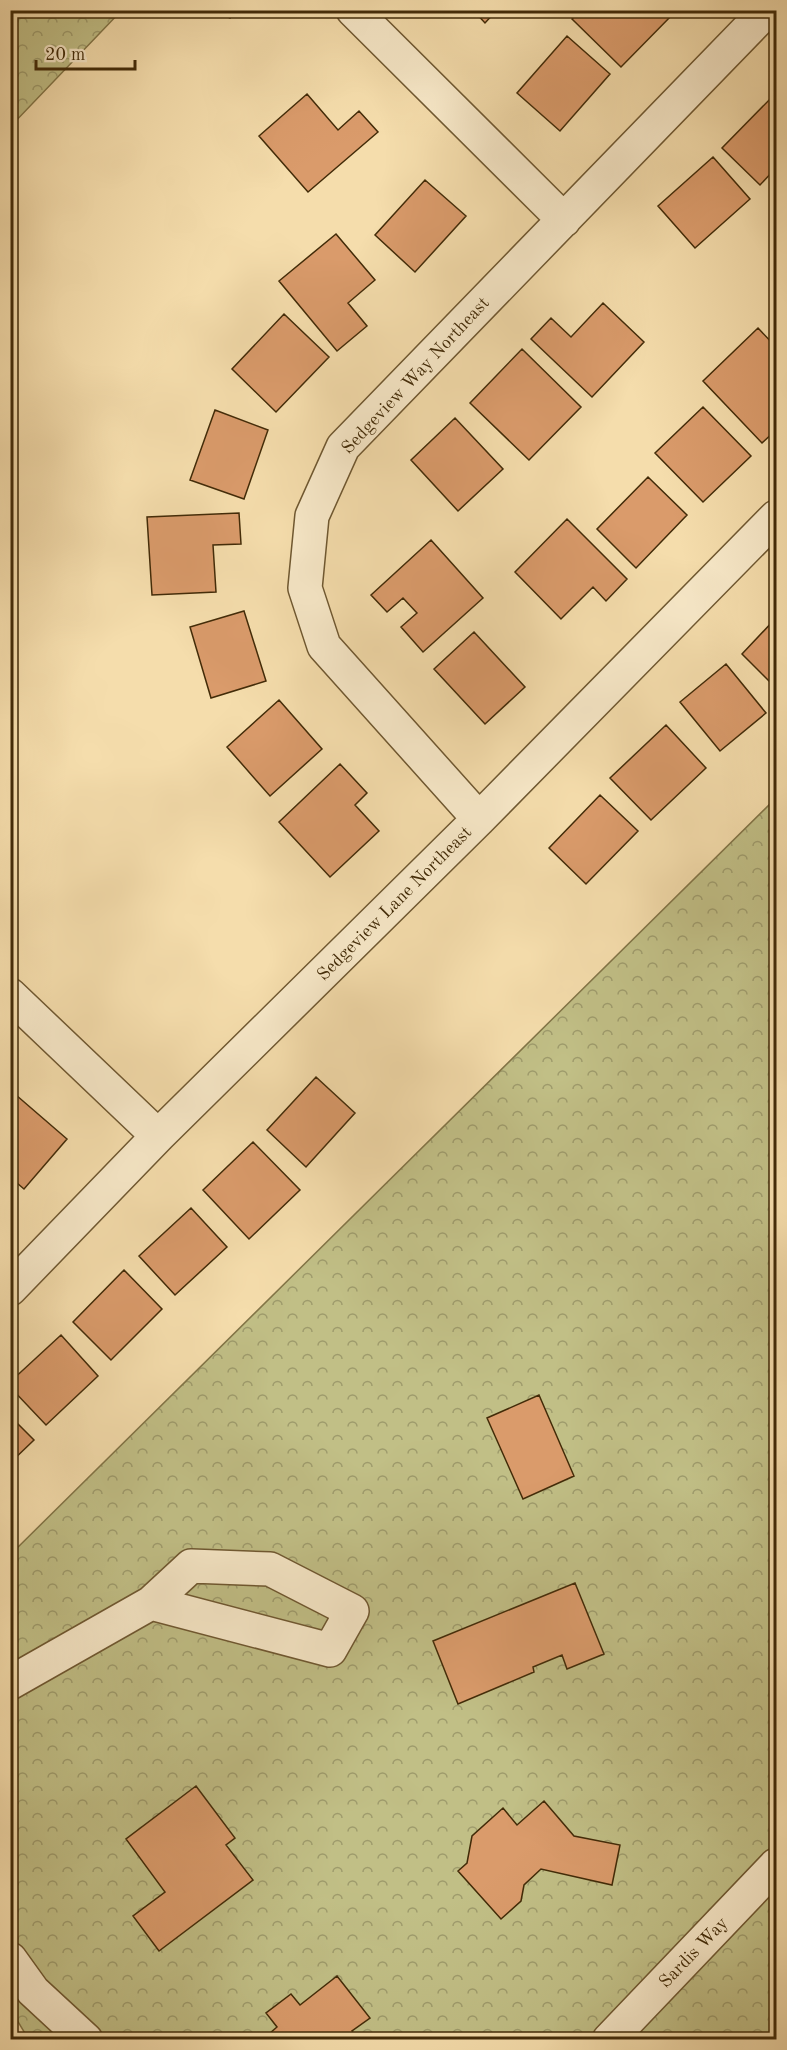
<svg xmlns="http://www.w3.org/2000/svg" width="787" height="2050" font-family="'Old Standard TT',serif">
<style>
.forest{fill:url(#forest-crowns);stroke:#827547;stroke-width:1.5}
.building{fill:#da9b6b;stroke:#422b08;stroke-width:1.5}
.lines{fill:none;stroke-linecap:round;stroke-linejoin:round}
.minor-casing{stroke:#6f5831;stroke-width:36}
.minor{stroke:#f8e9c9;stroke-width:33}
.labels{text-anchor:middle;stroke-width:6;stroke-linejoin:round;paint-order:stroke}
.street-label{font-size:18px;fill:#422b08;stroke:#f8e9c9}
</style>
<defs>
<pattern id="forest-crowns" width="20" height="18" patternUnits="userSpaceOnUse" patternTransform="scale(1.5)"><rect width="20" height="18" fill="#c1bf86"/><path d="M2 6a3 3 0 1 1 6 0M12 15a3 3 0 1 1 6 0" fill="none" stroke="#9e9b6c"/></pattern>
</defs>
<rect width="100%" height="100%" fill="#f5ddac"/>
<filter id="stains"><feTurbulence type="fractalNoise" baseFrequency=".00333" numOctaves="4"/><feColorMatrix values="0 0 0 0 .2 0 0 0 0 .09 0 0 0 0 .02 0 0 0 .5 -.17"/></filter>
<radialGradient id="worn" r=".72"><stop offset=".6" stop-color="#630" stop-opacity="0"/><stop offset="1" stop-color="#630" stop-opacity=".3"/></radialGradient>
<!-- forest -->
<path class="forest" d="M11,10L121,11L11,126L10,11Z
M776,798V2039L29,2040L11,2010V1554Z"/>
<!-- building -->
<path class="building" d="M213,10H234L230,18Z
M473,10H497L485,23Z
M581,10H671L674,13L621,67L572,19Z
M567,36L610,74L560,131L517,93Z
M307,94L338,130L359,111L378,132L308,192L259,136Z
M774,95L776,97V168L760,185L722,148Z
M713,157L750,199L695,248L658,206Z
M425,180L466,216L415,272L375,235Z
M336,234L375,280L348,303L367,326L337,351L279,281Z
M603,303L644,342L592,397L531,339L551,318L571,337Z
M284,314L329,357L276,412L232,369Z
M758,328L776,347V430L762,443L703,381Z
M522,349L581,407L529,460L470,403Z
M703,407L751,456L703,502L655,453Z
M215,410L268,430L244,499L190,480Z
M455,418L503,469L458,511L411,460Z
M648,477L687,515L636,568L597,529Z
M239,513L241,544L213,545L216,592L152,595L147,517Z
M567,519L627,579L606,601L593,587L561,619L515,572Z
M431,540L483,598L423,652L401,627L417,613L403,598L387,612L371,595Z
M244,611L266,681L211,698L190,627Z
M776,618V688L742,654Z
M474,632L525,687L485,724L434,669Z
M726,664L766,713L720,751L680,702Z
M279,700L322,749L270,796L227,747Z
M666,725L706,768L651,820L610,778Z
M340,764L367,793L355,805L379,831L330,877L279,822Z
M600,795L638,831L586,884L549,848Z
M316,1077L355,1113L306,1167L267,1130Z
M16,1095L67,1139L24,1189L10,1177V1101Z
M253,1142L300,1190L249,1239L203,1190Z
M191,1208L227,1247L175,1295L139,1256Z
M124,1270L162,1309L111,1360L73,1322Z
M61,1335L98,1376L46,1425L10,1387V1382Z
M539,1395L574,1476L523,1499L487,1418Z
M10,1416L34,1440L10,1463Z
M575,1583L604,1654L567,1669L562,1655L533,1667L534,1672L458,1704L433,1641Z
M196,1786L235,1838L226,1845L253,1880L159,1951L133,1916L165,1892L126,1839Z
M544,1801L574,1836L620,1845L612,1885L541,1869L524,1885L521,1901L501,1919L458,1871L467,1863L472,1836L503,1808L517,1825Z
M337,1976L370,2018L352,2031L359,2040H262L277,2027L266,2013L291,1994L300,2005Z"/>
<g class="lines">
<!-- minor casing -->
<g class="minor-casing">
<path id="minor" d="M353,10L564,220
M479,819L324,646L305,588L312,516L343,447L767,10
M10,995L158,1136
M10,1289L158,1136L479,819L776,517
M10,1683L151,1603L191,1566L270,1569L352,1611L330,1650L151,1603
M10,1959L33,1991L86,2040
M609,2040L776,1865"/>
</g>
<!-- minor -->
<use href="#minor" class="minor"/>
</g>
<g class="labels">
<!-- street labels -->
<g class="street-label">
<text transform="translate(415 375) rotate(-47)" y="6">Sedgeview Way Northeast</text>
<text transform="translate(394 903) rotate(-45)" y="6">Sedgeview Lane Northeast</text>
<text transform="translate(693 1952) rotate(-46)" y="6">Sardis Way</text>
</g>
</g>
<!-- margin -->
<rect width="787" height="2050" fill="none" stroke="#f5ddac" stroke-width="36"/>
<rect x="12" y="12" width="763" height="2026" fill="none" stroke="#422b08" stroke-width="3"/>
<rect x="18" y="18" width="751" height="2014" fill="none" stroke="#422b08" stroke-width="1.5"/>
<!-- scale -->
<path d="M36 60v9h99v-9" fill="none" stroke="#422b08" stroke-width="3"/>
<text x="45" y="60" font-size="18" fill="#422b08" stroke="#f8e9c9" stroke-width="4.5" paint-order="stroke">20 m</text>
<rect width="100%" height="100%" filter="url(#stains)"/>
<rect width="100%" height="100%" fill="url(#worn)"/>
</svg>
